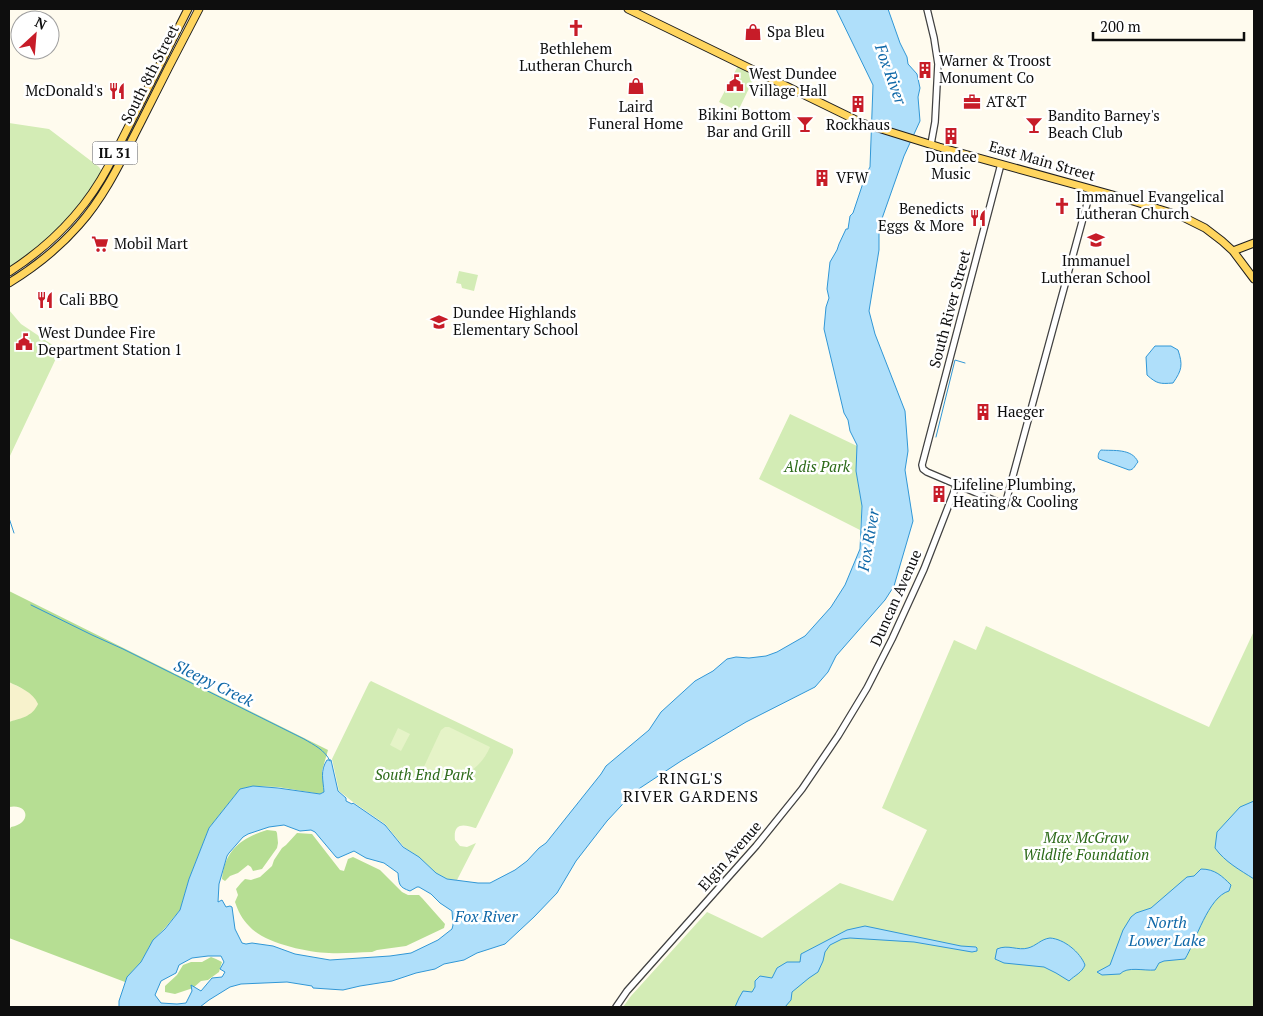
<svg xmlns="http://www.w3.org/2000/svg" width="1263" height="1016" font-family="'PT Serif',serif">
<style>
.farmland{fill:#f7f2cc}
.green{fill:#d3ecb5}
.forest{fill:#b6de93}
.pitch{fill:#e5f3c7}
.water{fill:#afdffa;stroke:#3197d6;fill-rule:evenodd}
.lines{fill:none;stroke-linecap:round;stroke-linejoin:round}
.stream{stroke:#3197d6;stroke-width:1}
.tertiary-casing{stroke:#414141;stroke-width:8}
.primary-casing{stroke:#1f1f1f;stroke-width:9}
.tertiary{stroke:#fff;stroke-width:5.5}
.primary{stroke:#ffd55e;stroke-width:7}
.labels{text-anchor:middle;stroke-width:5;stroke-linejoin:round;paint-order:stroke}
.shield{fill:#fff;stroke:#565656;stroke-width:1}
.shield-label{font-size:14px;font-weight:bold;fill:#0e0e0e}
.poi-label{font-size:15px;fill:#0e0e0e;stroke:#fff;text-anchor:start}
.street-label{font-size:15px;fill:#0e0e0e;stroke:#fff}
.park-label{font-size:15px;font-style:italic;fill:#2c6a19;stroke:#fff}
.water-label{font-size:16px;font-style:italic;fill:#0f68a8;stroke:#fff}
.neighbourhood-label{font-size:16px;letter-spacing:1px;fill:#0e0e0e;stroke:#fff}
</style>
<rect width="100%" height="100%" fill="#fffbee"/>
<!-- farmland -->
<path class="farmland" d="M9,682L29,692L36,698L38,704L36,709L32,714L23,718L9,722Z"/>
<!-- green -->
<path class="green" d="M739,64L757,72L738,111L719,102Z
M9,123L49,129L99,167L101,170L100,174C77,212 47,243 9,268Z
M459,271L478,275L474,291L462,288L461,284L456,283Z
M9,310L21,324L60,350L9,458Z
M790,414L857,446L856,471L862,505L860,530L759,479Z
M986,626L1209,727L1254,631V1007H623L631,996L707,912L762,938L840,883L893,901L927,830L882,808L954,640L976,650Z
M371,681L513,749V753L476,828H475C463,824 453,823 455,840L460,846L467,847L476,843L457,880L447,879L436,873L419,857L404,847L385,824L353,802L339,791L332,759L369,683Z"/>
<!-- forest -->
<path class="forest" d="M9,591L328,750L322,771L324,792L320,794L278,787L253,786L240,789L209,828L189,879L180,910L164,929L153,940L141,962L127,977L125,982L9,938V831L11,827C32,823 29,803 9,807V722C21,718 32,717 38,704C33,692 19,687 9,682Z
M267,830L276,831L277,833L278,843L277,848L262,869L253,871L251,867L248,865L238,873L230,876L225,881L222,879C225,850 241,838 267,830Z
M297,833L312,834L340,870L344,871L348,859L353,857L380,870L402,892L408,895H419L422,898L445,924L444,928L406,946L377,950L372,952C357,952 343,954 329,953C306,952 264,943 249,926C242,919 238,911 235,902L238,895L236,889L241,883L245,879L251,880L260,877L272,866L274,860L282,848L286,845Z
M211,957L216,959L222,962L219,972L208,980L201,981L193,988L175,994L165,992V986L177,975L183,965L191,962H202Z"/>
<!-- pitch -->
<path class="pitch" d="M445,727H449L490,747C478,776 449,785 422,771L441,730Z
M398,728L410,734L401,751L390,745Z"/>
<!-- water -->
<path class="water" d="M836,9H888L900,43L907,57L908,64L917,74L920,88L918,97L920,121L904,156L879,227V250L869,311L875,334L905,411L908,451L905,470L913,521L894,586L885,600L836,656L828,672L815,687L746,722L681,761L634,792L607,821L576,861L557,893L534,917L505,944L477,953L464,960L444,964L435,969L416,973L392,981L360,986L343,990L313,988L312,986L287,982L241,984L230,987L209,1000L200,1007H119V1001L127,977L141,962L153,940L165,929L180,910L189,879L209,828L240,789L253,786L278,788L320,794L324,792C323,779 320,771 327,760H331L338,791L346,798V801L352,804L353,803L385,825L403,847L419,857L436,873L447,879L478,883H490L515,870L527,861L539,848L546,843L601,774L606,766L649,730L661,712L695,681L713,671L727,659L736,657L749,658L766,656L777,652L805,636L831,607L845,585L860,549L862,506L856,471L857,445L850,431L848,420L844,413L824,329L826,307L829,298L827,289L830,262L837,250L839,244L846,229H848L850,216L853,213L866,174L870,167L873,85ZM284,825L300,831L311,830L315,832L336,857L338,858L354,851L366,858L384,863L398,873C399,885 399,887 410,891L417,887H419L431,894L440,903L452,911L453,925L452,929L438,940L411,953L390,956L330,960L295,954L273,946L252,943L246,944L242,943L235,929L232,907L230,906L226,907L222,900L218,902L219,884L227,856L229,853L243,837L248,834L269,827ZM208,956H221L224,962L220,969L225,972L222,977L212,978L201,991L191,985L192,991L186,1003L177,1004L161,1003L155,995L161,981L176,973L179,965L192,958Z
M1155,346H1171L1178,350C1183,365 1182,370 1173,383C1160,384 1157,384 1147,375L1146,357Z
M1101,450C1113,451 1132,448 1138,462C1135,465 1134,470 1129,470L1099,459C1097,457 1099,451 1101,450Z
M1254,801V879C1240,870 1225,862 1215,848L1217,832L1240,807Z
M1201,869C1215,869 1222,876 1231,885L1229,891C1208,897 1196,941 1185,959L1164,961L1159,963L1155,970C1144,971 1127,966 1120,974L1102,975L1097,972L1110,965L1123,930L1131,917L1136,913L1151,908L1187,877L1194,876Z
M865,926L961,946L976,947L977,948V951L972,952L914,942L850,938L842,939L830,945L825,952L823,961L818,972L809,978L792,992L791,1000L785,1007H735L739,998L743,991L752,992L755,987V981L760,976L772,978L777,968L787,962H800L801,954L847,930Z
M1050,938C1064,939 1080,952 1085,965C1082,973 1075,975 1069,981L1056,973L1044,967L1004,963L995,959L997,949C1008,944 1018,951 1028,948C1036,946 1041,939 1050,938Z"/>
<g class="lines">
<!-- stream -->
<path class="stream" d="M936,437L955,360L965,363
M9,518L14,533
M31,605L92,635L123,649L304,739C314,745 325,750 330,761"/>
<!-- tertiary casing -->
<g class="tertiary-casing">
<path id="tertiary" d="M927,9L934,38L938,64L935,122L931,144
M1001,164L922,465L923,469L927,472L1005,505L1091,189
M616,1007L627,991L756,846L802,789L838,736L867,688L892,639L924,569L957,484"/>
</g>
<!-- primary casing -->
<g class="primary-casing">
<path id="primary" d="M628,9L862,123L939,147L1120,197L1181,216L1205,228L1222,241L1233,251L1254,279
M1233,251L1254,243
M9,272C51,245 84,212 108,167L188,9
M9,283C35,267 59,248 79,225C105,196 122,159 140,124C159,86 179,47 199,9"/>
</g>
<!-- tertiary -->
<use href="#tertiary" class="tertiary"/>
<!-- primary -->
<use href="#primary" class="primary"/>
</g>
<!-- icons -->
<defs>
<g id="church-bare" transform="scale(1.35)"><path d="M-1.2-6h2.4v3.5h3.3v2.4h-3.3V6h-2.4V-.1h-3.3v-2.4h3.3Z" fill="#c71c28" stroke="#fff" stroke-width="2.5" paint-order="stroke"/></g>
<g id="shop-bare" transform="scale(1.35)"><path d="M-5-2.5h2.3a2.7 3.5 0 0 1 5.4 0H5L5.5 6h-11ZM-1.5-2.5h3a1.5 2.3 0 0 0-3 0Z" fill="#c71c28" stroke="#fff" stroke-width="2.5" paint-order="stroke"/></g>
<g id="building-bare" transform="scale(1.35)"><path d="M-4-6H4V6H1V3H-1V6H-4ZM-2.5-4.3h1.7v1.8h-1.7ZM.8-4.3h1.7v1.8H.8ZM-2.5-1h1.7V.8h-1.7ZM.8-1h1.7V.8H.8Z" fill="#c71c28" stroke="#fff" stroke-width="2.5" paint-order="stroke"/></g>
<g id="civic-bare" transform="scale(1.35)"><path d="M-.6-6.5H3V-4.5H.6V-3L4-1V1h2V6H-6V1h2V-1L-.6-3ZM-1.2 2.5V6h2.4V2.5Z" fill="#c71c28" stroke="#fff" stroke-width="2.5" paint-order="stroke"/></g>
<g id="restaurant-bare" transform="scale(1.35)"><path d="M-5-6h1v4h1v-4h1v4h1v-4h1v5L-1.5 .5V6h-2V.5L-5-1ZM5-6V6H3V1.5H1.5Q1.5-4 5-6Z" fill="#c71c28" stroke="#fff" stroke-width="2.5" paint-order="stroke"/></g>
<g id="office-bare" transform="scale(1.35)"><path d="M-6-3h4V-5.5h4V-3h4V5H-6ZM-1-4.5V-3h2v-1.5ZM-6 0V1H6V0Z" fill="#c71c28" stroke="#fff" stroke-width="2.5" paint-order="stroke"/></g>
<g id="bar-bare" transform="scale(1.35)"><path d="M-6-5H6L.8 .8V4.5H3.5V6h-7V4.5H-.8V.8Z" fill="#c71c28" stroke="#fff" stroke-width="2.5" paint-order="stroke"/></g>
<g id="school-bare" transform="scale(1.35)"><path d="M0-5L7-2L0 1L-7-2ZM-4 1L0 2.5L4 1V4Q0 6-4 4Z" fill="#c71c28" stroke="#fff" stroke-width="2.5" paint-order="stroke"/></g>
<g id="supermarket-bare" transform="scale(1.35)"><path d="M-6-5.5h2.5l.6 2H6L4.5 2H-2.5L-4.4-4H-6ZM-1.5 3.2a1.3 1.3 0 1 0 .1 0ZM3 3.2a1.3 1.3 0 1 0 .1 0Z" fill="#c71c28" stroke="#fff" stroke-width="2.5" paint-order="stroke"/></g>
</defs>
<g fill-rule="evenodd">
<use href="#church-bare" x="576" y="28"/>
<use href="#shop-bare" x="753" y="32"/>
<use href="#building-bare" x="925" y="70"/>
<use href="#civic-bare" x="735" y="83"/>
<use href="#shop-bare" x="636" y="86"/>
<use href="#restaurant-bare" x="117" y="91"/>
<use href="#office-bare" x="972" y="102"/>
<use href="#building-bare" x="858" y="104"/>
<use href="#bar-bare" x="805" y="124"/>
<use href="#bar-bare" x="1034" y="125"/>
<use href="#building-bare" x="951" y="136"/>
<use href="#building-bare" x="822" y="178"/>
<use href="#church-bare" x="1062" y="206"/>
<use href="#restaurant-bare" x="978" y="218"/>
<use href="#school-bare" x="1096" y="240"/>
<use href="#supermarket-bare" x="100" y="244"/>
<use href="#restaurant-bare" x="45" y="300"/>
<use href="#school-bare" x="439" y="322"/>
<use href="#civic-bare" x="24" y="342"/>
<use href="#building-bare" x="983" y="412"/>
<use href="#building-bare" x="939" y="494"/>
</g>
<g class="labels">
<!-- shield labels -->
<rect class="shield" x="92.5" y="141.5" width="45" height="23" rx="4"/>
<g class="shield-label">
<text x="115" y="158">IL 31</text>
</g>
<!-- poi labels -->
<g class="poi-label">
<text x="767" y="37">Spa Bleu</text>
<text x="576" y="54" text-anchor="middle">Bethlehem<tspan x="576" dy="17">Lutheran Church</tspan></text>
<text x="939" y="66">Warner &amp; Troost<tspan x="939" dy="17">Monument Co</tspan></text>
<text x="749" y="79">West Dundee<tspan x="749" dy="17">Village Hall</tspan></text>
<text x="103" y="96" text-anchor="end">McDonald's</text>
<text x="986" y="107">AT&amp;T</text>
<text x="636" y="112" text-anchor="middle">Laird<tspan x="636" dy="17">Funeral Home</tspan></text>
<text x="791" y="120" text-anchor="end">Bikini Bottom<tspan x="791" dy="17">Bar and Grill</tspan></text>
<text x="1048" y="121">Bandito Barney's<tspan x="1048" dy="17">Beach Club</tspan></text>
<text x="858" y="130" text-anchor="middle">Rockhaus</text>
<text x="951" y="162" text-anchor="middle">Dundee<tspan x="951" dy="17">Music</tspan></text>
<text x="836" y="183">VFW</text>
<text x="1076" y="202">Immanuel Evangelical<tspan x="1076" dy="17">Lutheran Church</tspan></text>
<text x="964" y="214" text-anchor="end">Benedicts<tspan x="964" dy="17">Eggs &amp; More</tspan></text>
<text x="114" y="249">Mobil Mart</text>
<text x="1096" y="266" text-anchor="middle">Immanuel<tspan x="1096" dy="17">Lutheran School</tspan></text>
<text x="59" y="305">Cali BBQ</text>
<text x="453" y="318">Dundee Highlands<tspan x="453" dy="17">Elementary School</tspan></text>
<text x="38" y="338">West Dundee Fire<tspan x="38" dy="17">Department Station 1</tspan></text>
<text x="997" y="417">Haeger</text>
<text x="953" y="490">Lifeline Plumbing,<tspan x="953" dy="17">Heating &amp; Cooling</tspan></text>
</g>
<!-- street labels -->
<g class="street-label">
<text transform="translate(150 74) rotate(-63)" y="5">South 8th Street</text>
<text transform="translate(1042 161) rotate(16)" y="5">East Main Street</text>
<text transform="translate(950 309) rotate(-75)" y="5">South River Street</text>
<text transform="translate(896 598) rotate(-66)" y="5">Duncan Avenue</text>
<text transform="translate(730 856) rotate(-49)" y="5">Elgin Avenue</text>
</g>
<!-- park labels -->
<g class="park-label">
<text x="817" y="472">Aldis Park</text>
<text x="424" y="780">South End Park</text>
<text x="1086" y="843">Max McGraw<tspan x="1086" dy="17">Wildlife Foundation</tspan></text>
</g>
<!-- water labels -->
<g class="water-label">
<text transform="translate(891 74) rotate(70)" y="6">Fox River</text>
<text transform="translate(868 540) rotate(-80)" y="6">Fox River</text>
<text transform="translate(214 683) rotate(26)" y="6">Sleepy Creek</text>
<text x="486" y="922">Fox River</text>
<text x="1167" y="928">North<tspan x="1167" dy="18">Lower Lake</tspan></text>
</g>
<!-- neighbourhood labels -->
<g class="neighbourhood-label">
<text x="691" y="784">RINGL'S<tspan x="691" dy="18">RIVER GARDENS</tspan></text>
</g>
</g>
<!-- border -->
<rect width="1263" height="1016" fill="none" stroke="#0e0e0e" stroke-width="20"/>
<!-- north arrow -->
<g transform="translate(35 35) rotate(26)"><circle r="24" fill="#ffffff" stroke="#9f9f9f"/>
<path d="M0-4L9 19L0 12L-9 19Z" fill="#c71c28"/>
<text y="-8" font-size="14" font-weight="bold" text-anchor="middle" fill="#0e0e0e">N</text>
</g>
<!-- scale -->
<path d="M1093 32v8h151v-8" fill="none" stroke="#0e0e0e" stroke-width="2.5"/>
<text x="1100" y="32" font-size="15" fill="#0e0e0e" stroke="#ffffff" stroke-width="4" paint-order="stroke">200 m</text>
</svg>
